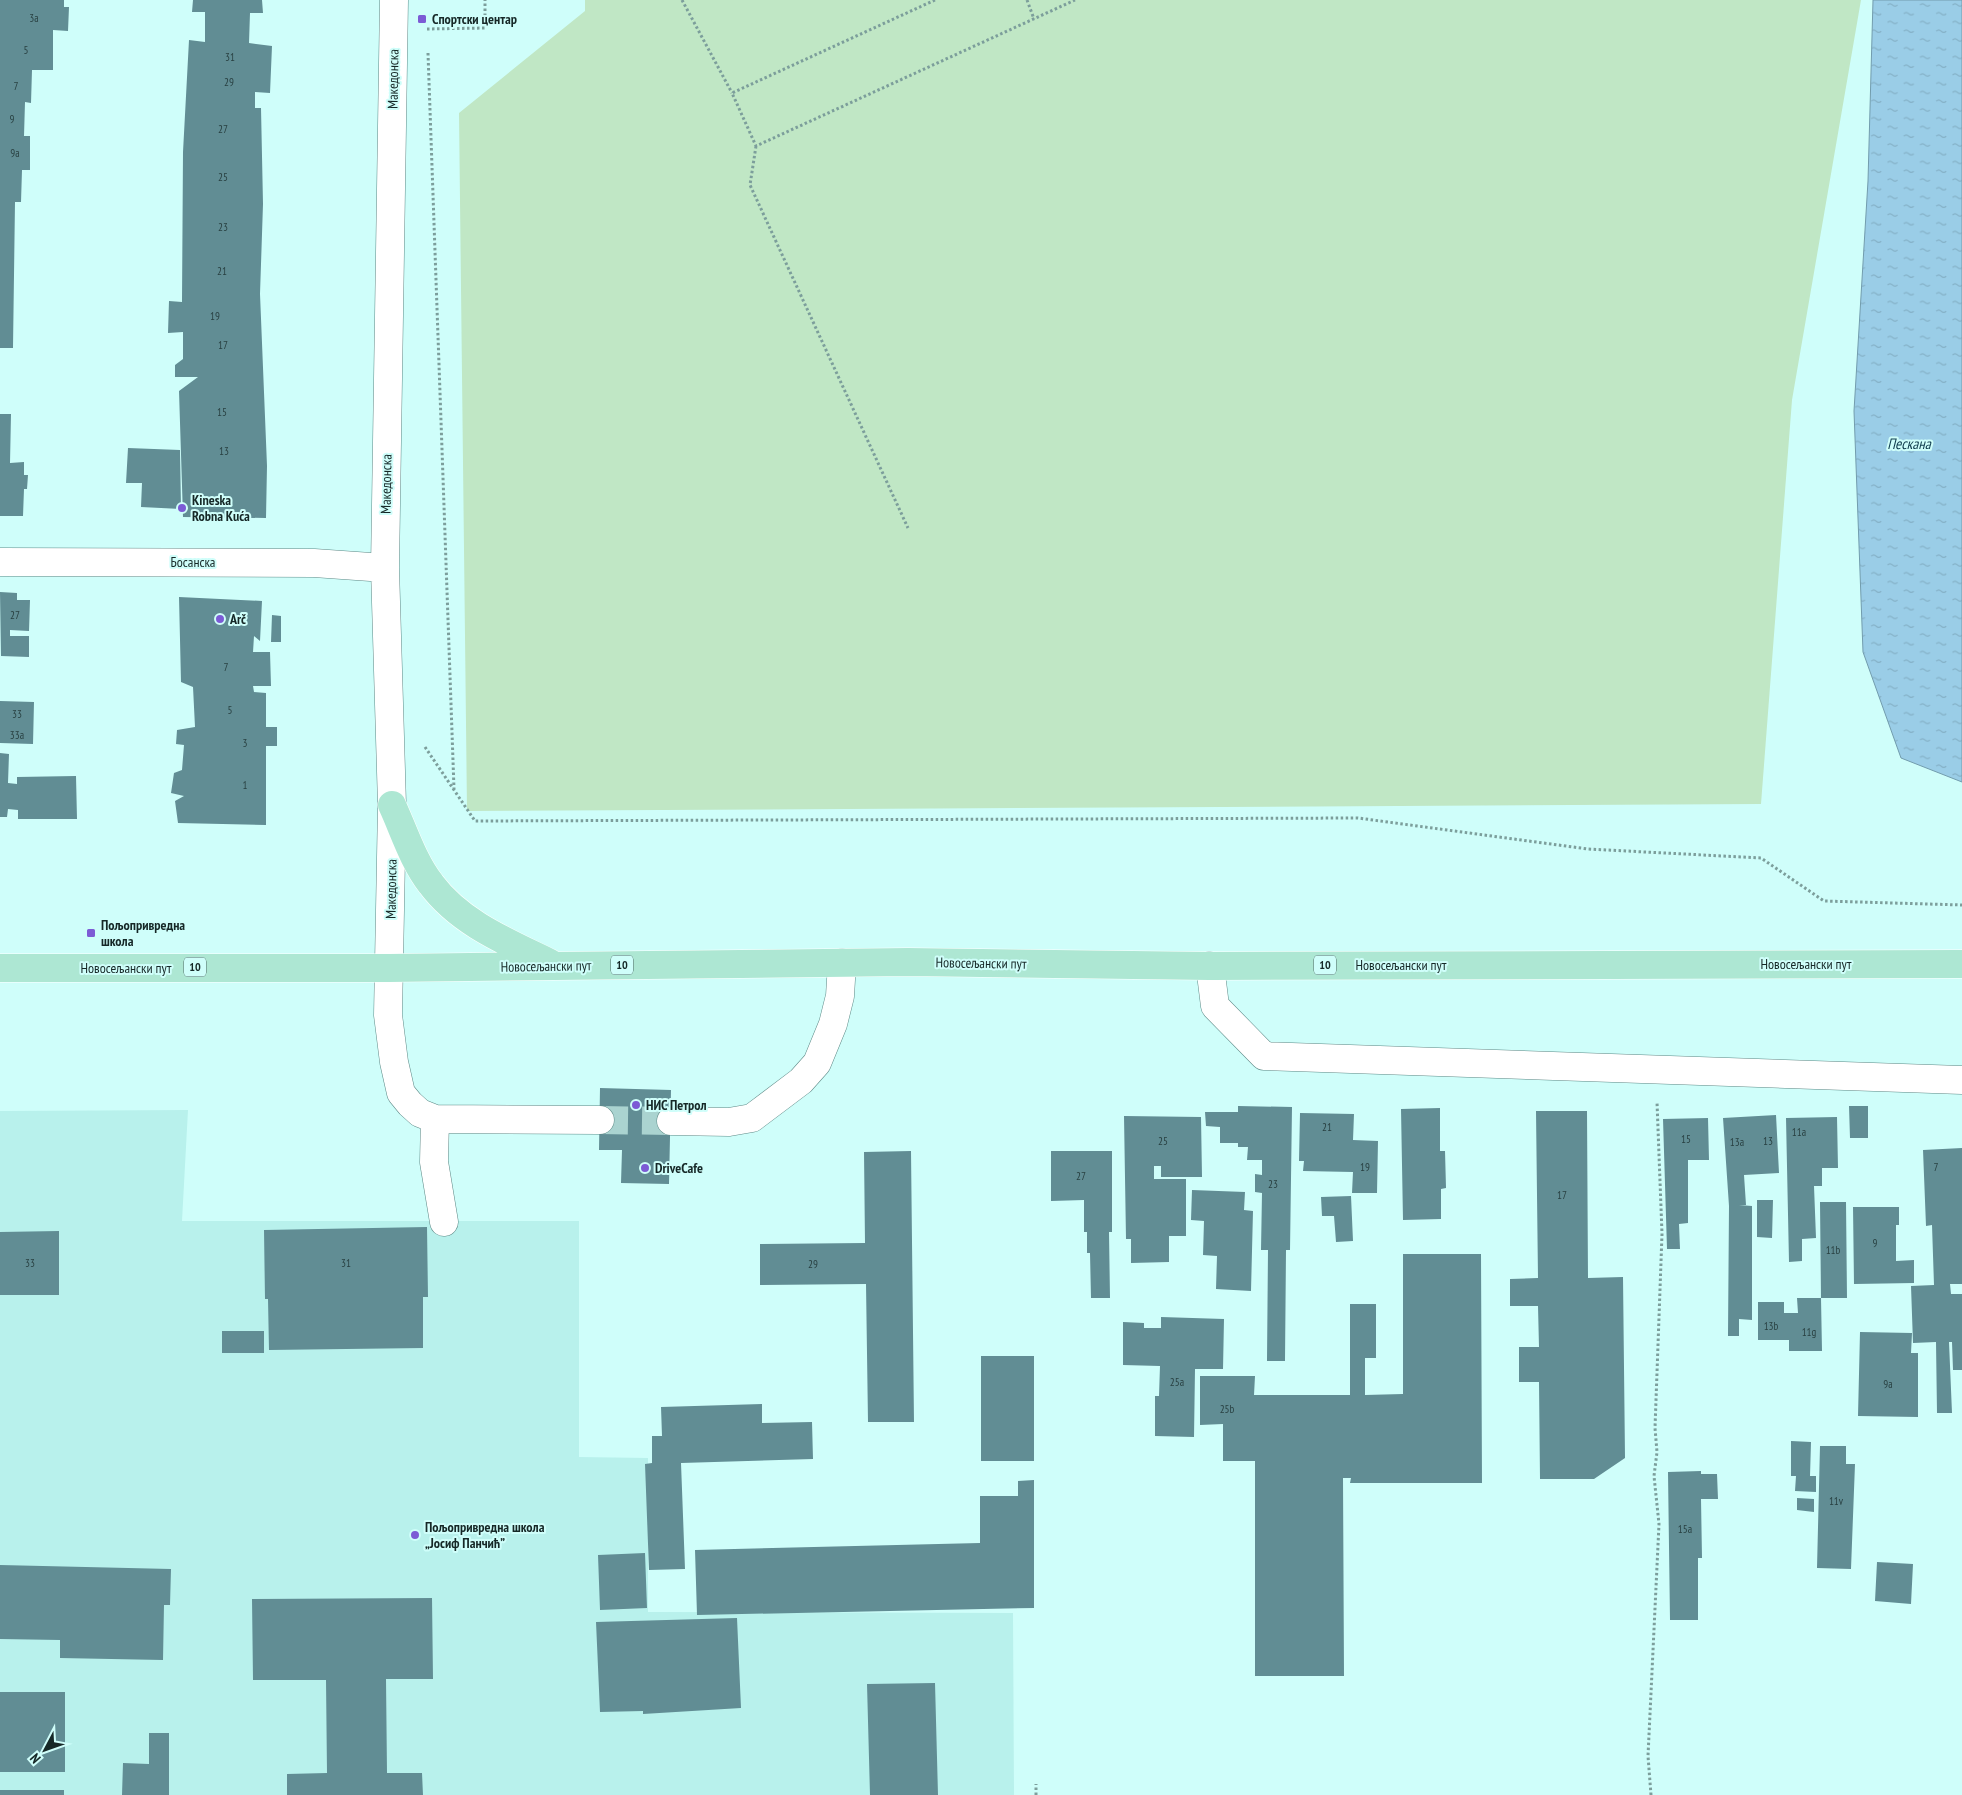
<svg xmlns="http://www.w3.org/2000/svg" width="1962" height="1795" font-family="'PT Sans Narrow',sans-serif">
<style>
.built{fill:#b8f1ec}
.pitch{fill:#c0e7c5}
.water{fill:url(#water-ripples);stroke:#729cad}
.building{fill:#618d94}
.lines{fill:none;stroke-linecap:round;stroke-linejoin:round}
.minor-tunnel{stroke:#aad3d0;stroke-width:28;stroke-dasharray:28 14;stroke-linecap:butt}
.minor-casing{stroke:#5e8a87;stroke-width:29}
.major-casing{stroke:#fff;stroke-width:29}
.path{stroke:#7c9e9b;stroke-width:3;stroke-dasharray:2.5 2.5;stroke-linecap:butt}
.minor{stroke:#fff;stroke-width:28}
.major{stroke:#ade7d3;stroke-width:28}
.poi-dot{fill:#7c5bd5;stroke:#cffefa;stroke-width:2}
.labels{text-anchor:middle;stroke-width:4;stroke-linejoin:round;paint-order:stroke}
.number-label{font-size:11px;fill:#294142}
.shield{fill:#cffefa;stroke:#4e6866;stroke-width:1}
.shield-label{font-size:12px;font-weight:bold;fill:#162827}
.poi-label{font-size:14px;font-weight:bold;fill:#162827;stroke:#cffefa;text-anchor:start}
.street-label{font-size:14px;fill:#162827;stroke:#cffefa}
.water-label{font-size:15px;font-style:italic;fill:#103c4e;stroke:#cffefa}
</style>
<defs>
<pattern id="water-ripples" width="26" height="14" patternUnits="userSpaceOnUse" patternTransform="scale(1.25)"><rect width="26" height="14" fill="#9acde7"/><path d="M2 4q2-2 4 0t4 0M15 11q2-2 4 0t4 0" fill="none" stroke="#84b0c6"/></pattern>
</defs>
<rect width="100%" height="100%" fill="#cffefa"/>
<!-- built -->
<path class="built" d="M188,1110L182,1221H579V1457L648,1458V1612L1013,1613L1014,1795H0V1111Z"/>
<!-- pitch -->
<path class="pitch" d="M585,0H1861L1792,400L1761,804L467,811L459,113L585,11Z"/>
<!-- water -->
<path class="water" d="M1873,0H1962V782L1901,758L1863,652L1854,411L1868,181Z"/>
<!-- building -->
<path class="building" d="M0,0H64V7H69L68,31L53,30V70H32L31,103L25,102L24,136H30V170H22L21,202H15L13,348H0Z
M193,0H262L263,13H250L249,43L272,46L270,93L255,92V108H261L263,204L260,294L267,466L266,518L183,517L179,391L198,377H175V365L183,359V332L168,333L169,301L182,302L183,152L189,40L205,42V12H192Z
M0,414H11L10,463L24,462V475H28L27,489H24L23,516H0Z
M128,448L180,450L181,509L141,507L142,483H126Z
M0,592L17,593V600H30L29,631L10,630V636H29V657L1,656Z
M179,597L262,601L260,641L254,636L253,652H270L271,686H253L254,692L266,693V727H277V746H266V825L178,823L175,801L184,796L171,793L174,773L182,770L184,745L176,744L177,730L195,727L193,687L181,682Z
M272,615L281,616V642H271Z
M0,701L34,702L33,744L0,743Z
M0,753L9,754L8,783L17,784V777L76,776L77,819H18V810L8,809L7,817H0Z
M600,1088L671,1090L669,1184L621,1183L622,1150H599Z
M1238,1106L1292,1107L1290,1250H1286L1285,1361H1267L1268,1250H1261L1262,1193L1255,1192V1174L1262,1175V1160H1247L1248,1147H1238V1143H1220V1127L1206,1126L1205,1112H1238Z
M1849,1106H1868V1138H1850Z
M1440,1108V1151H1445L1446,1188L1441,1189V1219L1403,1220L1401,1109Z
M1536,1111H1587L1588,1278L1623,1277L1625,1458L1594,1479H1540L1539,1382H1519V1347H1539L1538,1306H1510V1279L1538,1278Z
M1300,1113L1354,1114L1353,1140L1378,1141L1377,1193H1352L1353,1172L1303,1171L1304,1161H1299Z
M1776,1115L1779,1173L1744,1175L1746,1205H1739L1752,1206V1320L1739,1319V1336H1728L1729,1206L1723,1118Z
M1124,1116L1201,1117L1202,1177H1161V1166H1154V1179H1186V1236H1169V1262L1131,1263V1239H1126Z
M1837,1117L1838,1168H1822V1186H1814L1816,1238L1802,1239V1261L1789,1262L1786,1118Z
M1708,1118L1709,1160H1688V1223L1679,1224L1680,1249H1667L1663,1119Z
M1962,1148V1284H1950L1951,1294H1962V1370H1953L1952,1342H1949L1952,1413H1937L1936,1342L1913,1343L1911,1286L1934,1285L1932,1225L1926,1226L1923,1150Z
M911,1151L914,1422H868L866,1284L760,1285V1244L865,1243L864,1152Z
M1051,1151H1112V1232H1109L1110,1298H1091L1090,1253H1087V1232H1084V1200L1051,1201Z
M1192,1190L1245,1192L1244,1210L1253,1211L1251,1291L1216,1289L1217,1256L1203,1255L1204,1221L1191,1220Z
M1351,1196L1353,1241L1336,1242L1334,1216H1322L1321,1197Z
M1757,1200H1773L1772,1238L1757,1237Z
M1820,1202H1846L1847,1298H1821Z
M1853,1207H1899V1225H1896V1261L1914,1260V1283L1854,1284Z
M427,1227L428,1297H423V1348L269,1350L268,1299H265L264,1230Z
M59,1231V1295H0V1232Z
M1403,1254H1481L1482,1483H1350L1351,1478H1343L1344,1676H1255V1461H1223V1424L1200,1425V1376H1255L1254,1395H1350V1304H1376V1358H1365V1395L1403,1394Z
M1797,1298H1821L1822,1351H1789V1340H1758V1302H1784V1313H1798Z
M1161,1317L1224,1319L1223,1369H1195L1194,1437L1155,1436V1396H1159L1160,1366L1123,1365V1322L1144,1323V1328H1161Z
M222,1331H264V1353H222Z
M1860,1332L1912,1333L1911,1353H1918V1417L1858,1416Z
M981,1356H1034V1461H981Z
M762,1404V1423L812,1422L813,1459L681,1463L685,1569L649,1570L645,1464L652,1463V1436H662L661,1407Z
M1791,1441L1811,1442L1810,1476H1816V1492L1795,1491L1796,1476H1791Z
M1820,1446H1846V1464H1855L1851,1569L1817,1568Z
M1701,1471V1474H1717L1718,1499H1701L1702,1558H1698V1620H1670L1668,1472Z
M1034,1480V1608L697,1615L695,1550L980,1543V1496H1018V1481Z
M1797,1498L1814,1499V1512L1797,1510Z
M645,1553L647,1608L600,1610L598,1555Z
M1877,1562L1913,1564L1911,1604L1875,1601Z
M0,1565L171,1569L170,1605H164L163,1660L60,1658V1640L0,1639Z
M432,1598L433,1679H386L387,1773H422L423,1795H287V1774L327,1773L326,1680H253L252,1599Z
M737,1618L741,1708L643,1714V1711L600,1712L596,1622Z
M935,1683L938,1795H870L867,1684Z
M0,1692H65V1772H0Z
M149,1733H169V1795H122L123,1763L149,1764Z
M0,1790H64V1795H0Z"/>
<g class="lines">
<!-- minor-tunnel -->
<path class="minor-tunnel" d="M600,1120L671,1121"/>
<!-- minor casing -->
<g class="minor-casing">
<path id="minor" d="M394,0L385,568L392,805L388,1015L394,1062L401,1093L410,1104L420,1113L435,1119L600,1120
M0,562L314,563L385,568
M1210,966L1215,1006L1264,1056L1962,1080
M435,1119L434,1162L444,1222
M671,1121L729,1122L752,1118L801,1081L817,1063L833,1024L840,996L842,963"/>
</g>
<!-- major casing -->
<g class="major-casing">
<path id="major" d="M392,805C404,831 413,861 431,884C460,923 507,942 550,963
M0,968H389L908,962L1210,966L1962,964"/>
</g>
<!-- path -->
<path class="path" d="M682,0L732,93
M935,0L732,93L756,146L1075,0
M1027,0L1034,19
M427,29L485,28V0
M428,53L454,789
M756,146L750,185L908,528
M425,747L475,821L1358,818L1588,849L1761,858L1824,901L1962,905
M1036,1795V1784
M1651,1795L1648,1756L1659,1524L1654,1476L1657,1452L1655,1428L1662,1234L1657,1102"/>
<!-- minor -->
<use href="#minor" class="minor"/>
<!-- major -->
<use href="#major" class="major"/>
</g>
<!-- markers -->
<g class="poi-dot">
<rect x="417" y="14" width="10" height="10" rx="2.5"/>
<circle cx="182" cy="508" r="5"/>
<circle cx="220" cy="619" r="5"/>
<rect x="86" y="928" width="10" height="10" rx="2.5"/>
<circle cx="636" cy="1105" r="5"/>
<circle cx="645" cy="1168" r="5"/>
<circle cx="415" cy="1535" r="5"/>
</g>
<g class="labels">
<!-- number labels -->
<g class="number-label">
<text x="34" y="22">3a</text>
<text x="26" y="54">5</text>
<text x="230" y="61">31</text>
<text x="229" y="86">29</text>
<text x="16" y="90">7</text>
<text x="12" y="123">9</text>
<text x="223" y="133">27</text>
<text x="15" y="157">9a</text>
<text x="223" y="181">25</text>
<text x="223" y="231">23</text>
<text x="222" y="275">21</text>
<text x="215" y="320">19</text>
<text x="223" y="349">17</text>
<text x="222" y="416">15</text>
<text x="224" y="455">13</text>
<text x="15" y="619">27</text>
<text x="226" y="671">7</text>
<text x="230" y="714">5</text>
<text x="17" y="718">33</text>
<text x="17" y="739">33a</text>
<text x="245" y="747">3</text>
<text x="245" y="789">1</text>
<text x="1327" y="1131">21</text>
<text x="1799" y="1136">11a</text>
<text x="1686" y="1143">15</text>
<text x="1163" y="1145">25</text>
<text x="1768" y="1145">13</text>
<text x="1737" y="1146">13a</text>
<text x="1365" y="1171">19</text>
<text x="1936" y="1171">7</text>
<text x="1081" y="1180">27</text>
<text x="1273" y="1188">23</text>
<text x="1562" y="1199">17</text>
<text x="1875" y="1247">9</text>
<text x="1833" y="1254">11b</text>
<text x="30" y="1267">33</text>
<text x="346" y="1267">31</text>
<text x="813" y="1268">29</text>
<text x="1771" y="1330">13b</text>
<text x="1809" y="1336">11g</text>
<text x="1177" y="1386">25a</text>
<text x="1888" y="1388">9a</text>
<text x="1227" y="1413">25b</text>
<text x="1836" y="1505">11v</text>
<text x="1685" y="1533">15a</text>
</g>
<!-- shield labels -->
<g class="shield">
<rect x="611" y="955.5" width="22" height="19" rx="4"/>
<rect x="1314" y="955.5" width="22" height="19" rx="4"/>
<rect x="184" y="957.5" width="22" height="19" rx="4"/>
</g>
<g class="shield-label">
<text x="622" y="969">10</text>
<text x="1325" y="969">10</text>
<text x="195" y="971">10</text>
</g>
<!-- poi labels -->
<g class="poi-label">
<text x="432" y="24">Спортски центар</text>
<text x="192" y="505">Kineska<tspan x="192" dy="16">Robna Kuća</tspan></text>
<text x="230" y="624">Arč</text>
<text x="101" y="930">Пољопривредна<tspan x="101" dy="16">школа</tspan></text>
<text x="646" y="1110">НИС Петрол</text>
<text x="655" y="1173">DriveCafe</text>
<text x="425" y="1532">Пољопривредна школа<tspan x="425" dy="16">„Јосиф Панчић”</tspan></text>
</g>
<!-- street labels -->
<g class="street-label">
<text transform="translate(393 79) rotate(-89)" y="5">Македонска</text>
<text transform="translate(386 484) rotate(-89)" y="5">Македонска</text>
<text x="193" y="567">Босанска</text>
<text transform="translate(391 889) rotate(-89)" y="5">Македонска</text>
<text transform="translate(981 963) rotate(1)" y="5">Новосељански пут</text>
<text x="1806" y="969">Новосељански пут</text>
<text x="1401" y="970">Новосељански пут</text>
<text transform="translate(546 966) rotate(-1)" y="5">Новосељански пут</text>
<text x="126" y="973">Новосељански пут</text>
</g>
<!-- water labels -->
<g class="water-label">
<text x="1909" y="449">Пескана</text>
</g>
</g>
<!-- north arrow -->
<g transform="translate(45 1750) rotate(229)" stroke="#cffefa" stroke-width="4" paint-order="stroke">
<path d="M0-4L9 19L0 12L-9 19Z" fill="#162827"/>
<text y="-8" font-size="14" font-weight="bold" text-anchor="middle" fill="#162827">N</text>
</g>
</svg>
